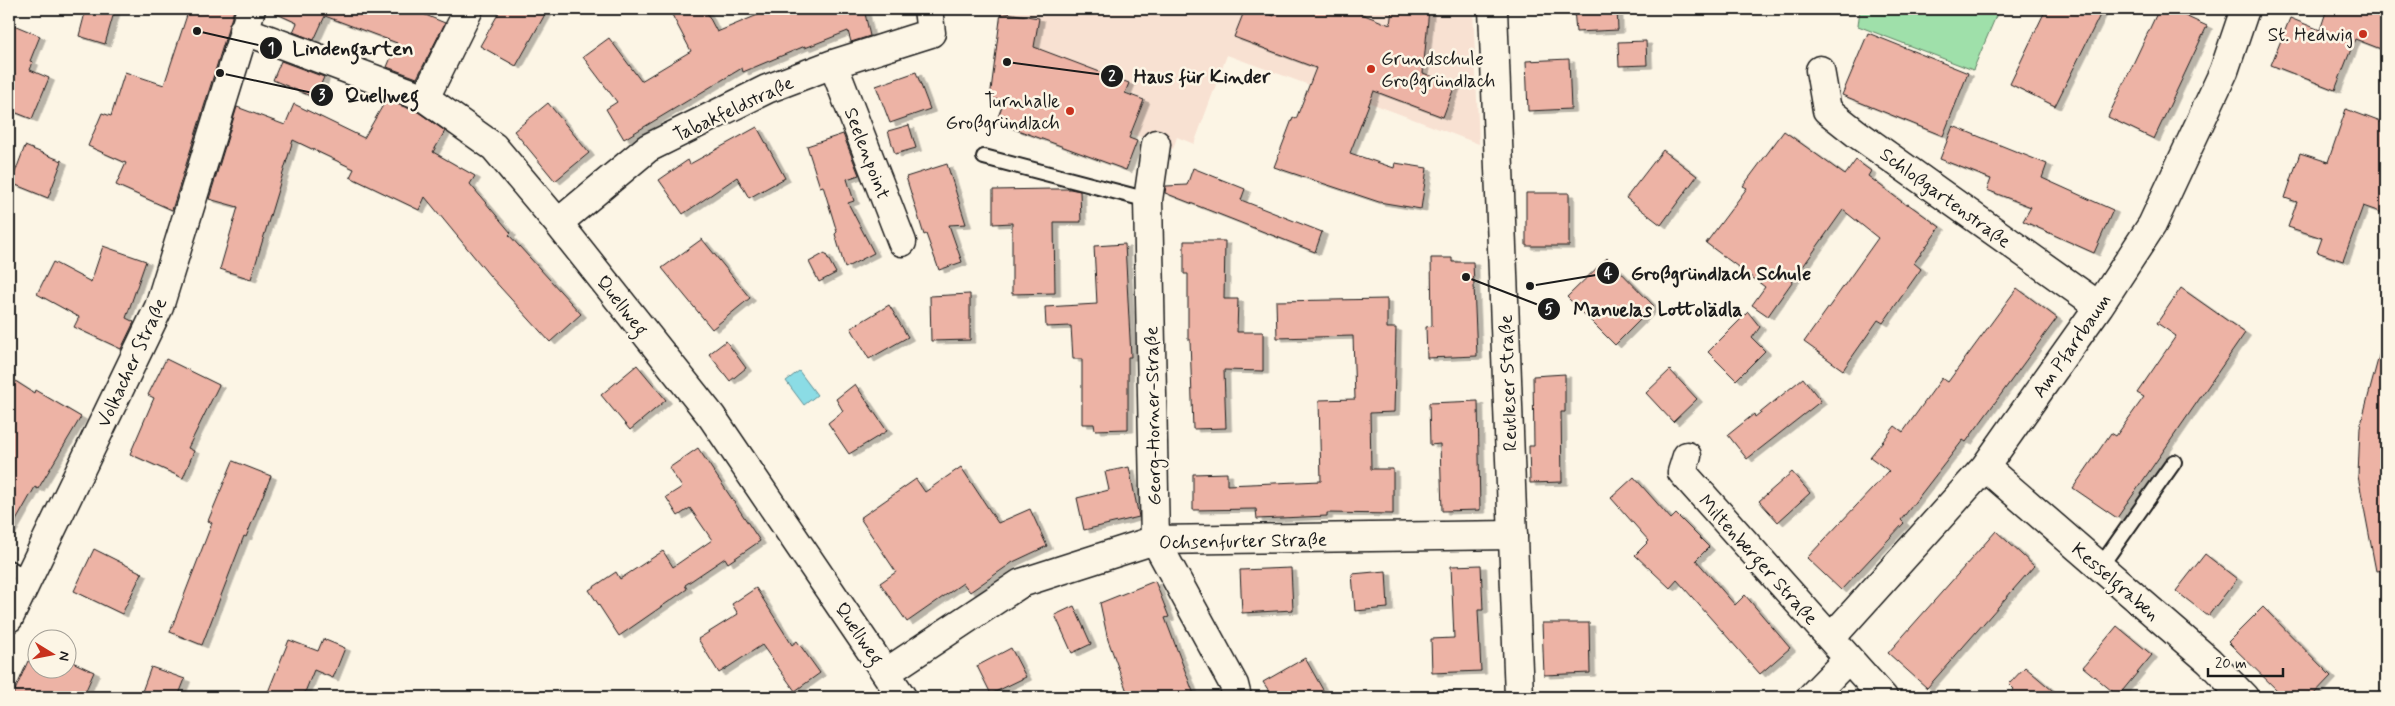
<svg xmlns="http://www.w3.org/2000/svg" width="2395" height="706" font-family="Mynerve,sans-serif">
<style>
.built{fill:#f8e1d2}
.green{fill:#9fe0aa;stroke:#5e7e63}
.water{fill:#8bdce5;stroke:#5f8f95}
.building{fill:#edb3a5;stroke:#1c1c1c;filter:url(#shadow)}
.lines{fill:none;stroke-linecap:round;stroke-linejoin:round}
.lane-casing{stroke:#1c1c1c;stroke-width:18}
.street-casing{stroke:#1c1c1c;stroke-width:31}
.secondary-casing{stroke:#1c1c1c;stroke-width:31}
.lane{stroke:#fcf5e5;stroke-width:14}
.street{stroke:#fcf5e5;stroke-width:28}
.secondary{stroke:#fcf5e5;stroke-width:28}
.poi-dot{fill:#c8321e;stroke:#fcf5e5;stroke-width:2}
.labels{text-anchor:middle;stroke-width:5;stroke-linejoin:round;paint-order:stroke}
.poi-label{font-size:19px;fill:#1c1c1c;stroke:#fcf5e5;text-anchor:end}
.street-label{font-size:19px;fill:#1c1c1c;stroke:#fcf5e5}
.leader{fill:none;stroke:#1c1c1c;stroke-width:2}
.callout-dot{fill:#1c1c1c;stroke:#fcf5e5;stroke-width:2}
.mark-label{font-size:15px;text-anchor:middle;font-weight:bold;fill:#fff}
.callout-label{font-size:20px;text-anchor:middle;font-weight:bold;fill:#1c1c1c;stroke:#fcf5e5;stroke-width:5;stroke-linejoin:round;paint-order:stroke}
</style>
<defs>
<filter id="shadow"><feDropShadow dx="5.5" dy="3" stdDeviation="0" flood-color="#0004"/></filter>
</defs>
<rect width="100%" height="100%" fill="#fcf5e5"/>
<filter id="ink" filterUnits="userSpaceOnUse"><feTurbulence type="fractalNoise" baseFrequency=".02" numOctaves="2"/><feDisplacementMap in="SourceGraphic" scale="10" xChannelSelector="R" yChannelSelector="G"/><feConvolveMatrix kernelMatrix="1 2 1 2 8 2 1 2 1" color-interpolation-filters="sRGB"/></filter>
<g filter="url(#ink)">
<!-- built -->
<path class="built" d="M993,9H1473L1479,144L1328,87L1323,90L1227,55L1194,144L1177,137L1173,149L1132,134L1144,100L1026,44L1033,27L1038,26L1039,18L1001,12Z"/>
<!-- green -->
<path class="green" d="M1860,9H1999L1973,70L1858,26Z"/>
<!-- water -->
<path class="water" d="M799,371L817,395L804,405L786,381Z"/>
<!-- building -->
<path class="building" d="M86,9H115L105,44L79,36Z
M189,9L234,10L172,210L116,185L126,163L88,146L102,113L111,116L125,72L164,85Z
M266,9H411L445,23L417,78L387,67L397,43L325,16L314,40L293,32L297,23Z
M501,9H548L516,66L480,46Z
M669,9H705L717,32L772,9H864L870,36L851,42L848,31L805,48V46L743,72L742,68L624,139L606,109L617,102L583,57L609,38L641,81L691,51Z
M1245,9H1256L1274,16L1276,9H1349L1390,25L1392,9H1429L1423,73L1455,85L1443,117L1374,91L1350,153L1394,168L1395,163L1427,168L1421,209L1379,202L1274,167L1293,117L1296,119L1316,68L1234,37Z
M1574,9H1617L1618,30L1576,32Z
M2046,9H2103L2055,106L2010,84Z
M2159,9H2170L2207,26L2154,139L2108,117Z
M2327,9H2386V51L2355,39L2335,90L2271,65L2290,18L2320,30Z
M1001,12L1039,18L1034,47L1129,83L1125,93L1144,100L1129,138L1137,141L1126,170L996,122L1004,101L990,98Z
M9,23L40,36L30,61L33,62L30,70L49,78L32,119L9,110Z
M1868,33L1968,73L1943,136L1842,95Z
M1646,41L1647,65L1619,66L1618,42Z
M1569,59L1571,109L1528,111L1526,61Z
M281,61L324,77L315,98L273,80Z
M916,72L930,109L890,123L876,86Z
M386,100L418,112L445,131L433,152L475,176L470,184L511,233L509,235L581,314L550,342L490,276L425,197L419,210L350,177L354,169L293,140L251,279L220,269L238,207L209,199L237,107L285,125L294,104L364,138Z
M548,103L589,153L555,181L514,131Z
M2346,109L2386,124V214L2363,206L2343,261L2317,252L2322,238L2288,227L2297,202L2285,198L2300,153L2328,162Z
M909,125L916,148L895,154L888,131Z
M1953,126L2047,164L2042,178L2113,210L2094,253L2023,221L2031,207L1987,190L1991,179L1940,159Z
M757,127L785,178L749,198L737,177L683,214L659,180L688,160L690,164Z
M1784,131L1845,175L1856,160L1871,171L1868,176L1906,205L1908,204L1940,227L1914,263L1921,269L1883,323L1878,320L1843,370L1804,342L1878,238L1843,210L1768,316L1752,305L1765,287L1706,243L1747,188L1743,186Z
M843,134L859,175L847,179L854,201L848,203L874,253L845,268L835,234L837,232L823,186L820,187L807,146Z
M25,146L62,161L48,198L11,183Z
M1663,150L1697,176L1661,225L1626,198Z
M947,164L966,224L949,225L962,262L939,270L926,234L924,235L906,177Z
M1193,168L1245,189L1241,200L1322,232L1315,252L1165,193L1166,186L1187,185Z
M1052,189H1070L1080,191L1081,222H1054L1055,293L1012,294V223L993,224V190Z
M1526,193H1569V246H1526Z
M702,239L750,298L712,329L662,268Z
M1184,241H1225L1224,299H1238L1237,332H1263V371L1224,370L1226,428L1193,429L1190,339H1188V274H1184Z
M1125,244L1131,357H1128V429L1095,430L1094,424H1082V359H1073L1071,326L1046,327L1045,307L1097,304L1094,246Z
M103,246L146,261L126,318L134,322L121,349L74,327L79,317L37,294L53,262L91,282Z
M825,253L836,273L819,282L809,262Z
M1431,258H1452V262H1473L1477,356L1427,358L1426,327L1432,326Z
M1607,258L1654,306L1615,345L1567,297Z
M2017,288L2057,318L1966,442L1963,440L1901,520L1904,523L1841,590L1807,558L1889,471L1870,457L1895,426L1903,432L1942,378L1948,382Z
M2181,288L2245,333L2117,518L2073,488L2111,433L2116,436L2144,397L2137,393L2176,336L2157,323Z
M970,294V340L931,341L930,296Z
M1387,299V328H1396L1394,412L1370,413L1371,469H1393V514L1327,513V516L1257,519L1256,509L1193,510V474L1227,473V485L1321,481L1319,400L1355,399L1353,336L1277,338L1276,301Z
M889,305L908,337L869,359L851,328Z
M1748,312L1760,327L1752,338L1765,351L1736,380L1708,352Z
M726,341L746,368L730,381L709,354Z
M2380,352L2386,353V570L2376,571L2358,476L2360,427Z
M166,359L219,385L188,448L194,451L183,478L130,454L154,398L148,395Z
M637,365L666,400L630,430L601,395Z
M1670,370L1697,399L1673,422L1646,393Z
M1565,374V412H1561L1562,482L1530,483L1529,446H1534L1533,376Z
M9,377L34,393L35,390L81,417L38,489L35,487L9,533Z
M1803,378L1821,401L1747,459L1728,435L1754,414L1755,417Z
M855,384L887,431L849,454L828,423L843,411L836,399Z
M1478,401L1480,510L1442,511L1440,444L1430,445L1429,403Z
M698,448L760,541L728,563L725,558L685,585L687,589L619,636L589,590L616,572L620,579L663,551L673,567L712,540L690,508L678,516L666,497L682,487L669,468Z
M233,461L271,476L246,537L244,536L202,645L170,632L212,523L208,521Z
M961,467L998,523L1030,509L1047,546L1013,562L970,592L963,583L907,622L880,583L896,572L860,518L916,479L925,492Z
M1129,467L1139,517L1084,530L1077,498L1109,490L1105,472Z
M1792,472L1810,493L1778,522L1759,501Z
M1634,477L1671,519L1676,514L1709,547L1696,560L1735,605L1745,595L1790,648L1760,674L1677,580L1670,588L1635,555L1649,541L1611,498Z
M1996,531L2034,566L1927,688L1888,653Z
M94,549L142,573L122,614L74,591Z
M2205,554L2237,579L2208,616L2176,591Z
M1481,565L1483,610H1478L1481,671L1432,673L1431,639L1454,638L1451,566Z
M1291,568L1293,610L1242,613L1240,570Z
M1386,571L1388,608L1355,611L1352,574Z
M1155,581L1169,617L1165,618L1195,697H1129L1108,640L1100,603Z
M756,588L792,645L797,641L820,673L795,691L762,645L719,673L698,639L738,614L732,604Z
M1074,606L1091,644L1072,653L1055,615Z
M2263,607L2331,676L2311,697H2284L2228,642Z
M1542,623H1589L1590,673L1544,675Z
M2117,626L2152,655L2118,696L2083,667Z
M323,639L345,648L333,678L314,670L303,697H266L289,640L318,651Z
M1011,648L1026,677L991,694L977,666Z
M1305,658L1327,697H1273L1263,682Z
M68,660L94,672L83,697H12L28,661L38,666V668H68Z
M151,667L185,679L178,697H140Z
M2025,667L2060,697H2007L2014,689L2009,684Z"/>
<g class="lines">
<!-- lane casing -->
<g class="lane-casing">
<path id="lane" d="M984,157L1148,200
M2100,567L2174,462
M9,568L28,578"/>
</g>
<!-- street casing -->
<g class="street-casing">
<path id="street" d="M243,30L425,98L494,147L558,223L712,417L902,697
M833,64L902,242
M1820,70L1827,110L1856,133L2099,306
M425,98L469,9
M1156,144L1148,200L1155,540L1234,685L1237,697
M558,223L648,148L767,89L833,64L931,33L928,9
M1687,456L1682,472L1883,697
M1985,467L2209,661L2244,697
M9,618L159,307L251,9
M1831,638L1985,467L2099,306L2152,225L2224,71L2245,9
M887,672L1021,583L1155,540L1513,535
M1811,697L1848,659"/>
</g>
<!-- secondary casing -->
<g class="secondary-casing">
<path id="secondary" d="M1493,9L1519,697"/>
</g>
<!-- lane -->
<use href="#lane" class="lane"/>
<!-- street -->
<use href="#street" class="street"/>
<!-- secondary -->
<use href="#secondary" class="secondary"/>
</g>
</g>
<!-- markers -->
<g class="poi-dot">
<circle cx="2363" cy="34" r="5"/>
<circle cx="1371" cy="69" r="5"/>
<circle cx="1070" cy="111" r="5"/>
</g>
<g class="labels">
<!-- poi labels -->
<g class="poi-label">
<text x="2353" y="41">St. Hedwig</text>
<text x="1381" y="65" text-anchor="start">Grundschule<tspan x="1381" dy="22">Großgründlach</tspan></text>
<text x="1060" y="107">Turnhalle<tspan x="1060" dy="22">Großgründlach</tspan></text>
</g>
<!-- street labels -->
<g class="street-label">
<text transform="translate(733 108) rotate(-25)" y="7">Tabakfeldstraße</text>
<text transform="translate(868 153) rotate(69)" y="7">Seelenpoint</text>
<text transform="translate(1946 197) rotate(36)" y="7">Schloßgartenstraße</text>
<text transform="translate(623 305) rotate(52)" y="7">Quellweg</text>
<text transform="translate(2071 345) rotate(-55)" y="7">Am Pfarrbaum</text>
<text transform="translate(131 362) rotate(-65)" y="7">Volkacher Straße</text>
<text transform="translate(1507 383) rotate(-92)" y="7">Reutleser Straße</text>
<text transform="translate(1152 416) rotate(-91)" y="7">Georg-Horner-Straße</text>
<text transform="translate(1243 540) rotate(-1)" y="7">Ochsenfurter Straße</text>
<text transform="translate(1759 559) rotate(48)" y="7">Miltenberger Straße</text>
<text transform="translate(2116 581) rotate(41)" y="7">Kesselgraben</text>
<text transform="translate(860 633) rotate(56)" y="7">Quellweg</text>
</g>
</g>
<!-- callouts -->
<path class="leader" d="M197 31L271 48M1007 62L1112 76M220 73L322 95M1530 286L1608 273M1466 277L1549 309"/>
<g class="callout-dot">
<circle cx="197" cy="31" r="5"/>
<circle cx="1007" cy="62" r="5"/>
<circle cx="220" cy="73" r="5"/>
<circle cx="1530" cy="286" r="5"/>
<circle cx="1466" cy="277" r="5"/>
<circle cx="271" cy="48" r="12"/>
<circle cx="1112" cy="76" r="12"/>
<circle cx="322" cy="95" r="12"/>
<circle cx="1608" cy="273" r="12"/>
<circle cx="1549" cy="309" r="12"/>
</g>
<g class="mark-label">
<text x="271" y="53">1</text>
<text x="1112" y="81">2</text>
<text x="322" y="100">3</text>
<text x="1608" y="278">4</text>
<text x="1549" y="314">5</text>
</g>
<g class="callout-label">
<text x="353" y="55">Lindengarten</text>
<text x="1202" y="83">Haus für Kinder</text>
<text x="382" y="102">Quellweg</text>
<text x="1721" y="280">Großgründlach Schule</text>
<text x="1658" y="316">Manuelas Lottolädla</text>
</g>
<!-- margin -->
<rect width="2395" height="706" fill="none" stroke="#fcf5e5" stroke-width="30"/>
<rect x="15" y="15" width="2365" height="676" fill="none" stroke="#1c1c1c" stroke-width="2" filter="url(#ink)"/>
<!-- north arrow -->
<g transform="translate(52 654) rotate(100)"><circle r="24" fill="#fcf5e5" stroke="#a29e95"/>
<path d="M0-4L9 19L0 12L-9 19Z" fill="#c8321e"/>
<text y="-8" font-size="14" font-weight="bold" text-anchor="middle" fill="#1c1c1c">N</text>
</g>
<!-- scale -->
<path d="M2208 668v8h75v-8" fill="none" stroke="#1c1c1c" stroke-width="2.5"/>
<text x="2215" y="668" font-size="15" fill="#1c1c1c" stroke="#fcf5e5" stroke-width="4" paint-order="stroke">20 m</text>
</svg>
